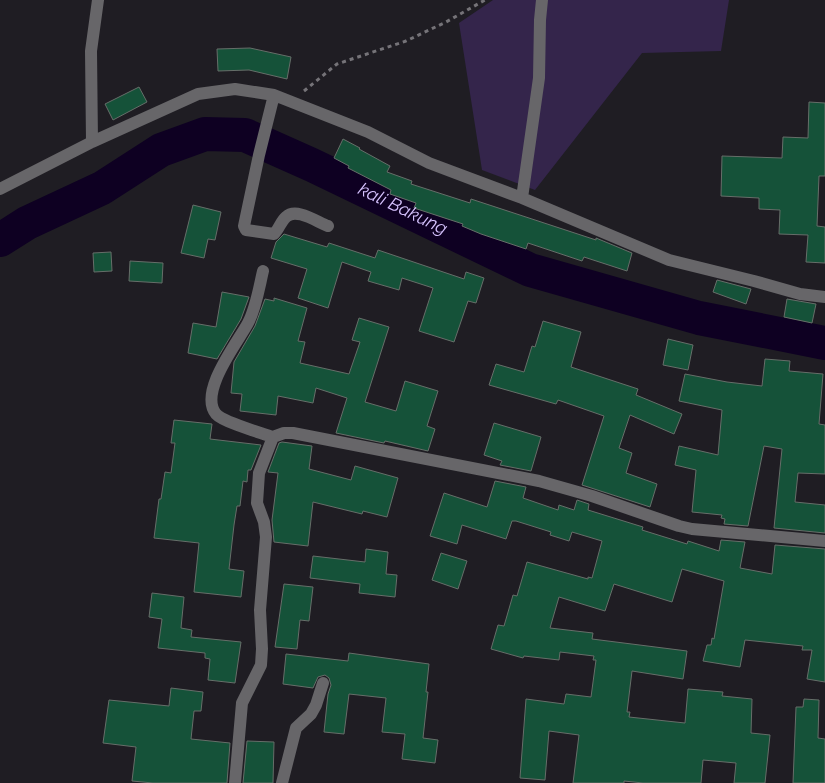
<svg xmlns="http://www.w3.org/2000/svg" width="825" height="783" font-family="Raleway,sans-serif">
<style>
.green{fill:#34254b}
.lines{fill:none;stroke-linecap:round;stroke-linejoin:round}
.river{stroke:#0e0022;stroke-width:34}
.building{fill:#155239;stroke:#666e69}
.path{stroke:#757378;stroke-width:3;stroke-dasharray:4 4;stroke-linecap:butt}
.street{stroke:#676669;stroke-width:12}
.labels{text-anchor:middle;stroke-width:4;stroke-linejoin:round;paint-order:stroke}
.water-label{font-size:18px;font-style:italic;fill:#d5c1fd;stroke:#1f1d23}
</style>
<rect width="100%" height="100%" fill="#1f1d23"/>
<!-- green -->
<path class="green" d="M493,0H729L721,51L642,53L535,190L482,170L459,23Z"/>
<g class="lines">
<!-- river -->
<path class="river" id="s1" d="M0,240L27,223L102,188L161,150L205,134L245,135L312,165L530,270L699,318L825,343"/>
</g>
<!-- building -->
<path class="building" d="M250,48L291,57L287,79L249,70L218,71L217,49Z
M139,87L147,102L113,120L105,104Z
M809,102L825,103V176H819L817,226L825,227V263L806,262L808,235L779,234L780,210L759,209V198L721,196L722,156L782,158L783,137L808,138Z
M343,139L360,148L359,149L390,166L387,172L412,181L411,184L470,203L471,199L596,240V238L632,253L627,271L584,257L582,261L528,243L526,249L481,234L462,226L463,224L414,208L416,203L390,194L391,190L348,168L349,166L334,158Z
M193,205L221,212L215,240L208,239L204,258L181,253Z
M284,234L327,247L329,243L375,258L378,250L464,279L466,272L484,278L476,303L468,301L454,342L419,331L433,288L402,278L399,290L368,281L371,272L342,262L328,308L298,298L307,269L271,258L276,242Z
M111,252L112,271L94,272L93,253Z
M130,261L163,263L162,283L129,281Z
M717,280L751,289L746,304L713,292Z
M222,292L249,297L241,319L217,359L188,353L193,323L216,327Z
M274,298L307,308L298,341L305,342L300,363L349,374L360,342L352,340L359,318L389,327L365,402L396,411L405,381L438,391L427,426L435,429L428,451L385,441L384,443L336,433L347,398L316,388L313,403L278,396L276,415L240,411L242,394L231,393L234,362L255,326L265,299L274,301Z
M787,299L816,304L812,323L784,317Z
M543,321L581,332L571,367L638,389L636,395L682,414L674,434L630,415L619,448L632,453L626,473L657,484L650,507L582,485L604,416L558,400L556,404L489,385L496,364L524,372L532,346L535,347Z
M668,339L693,345L688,370L663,365Z
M765,359L790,361L789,371L823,374L819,424L825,425V474L798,473L795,502L825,505V533L774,528L782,449L764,446L748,526L724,524L725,519L721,518L722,515L692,512L696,470L675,465L679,446L718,455L722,410L679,401L685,374L727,382L762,386Z
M174,420L212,424L210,439L261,445L251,470H248L247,482L243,481L240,506H237L234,525L229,569L244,571L241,597L194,592L199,543L154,538L159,499H161L165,472L171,473L175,443H171Z
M494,423L541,437L531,471L500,465L502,461L484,455Z
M282,442L312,446L309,469L351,480L355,466L398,478L387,517L363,511L362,514L313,502L308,546L274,542L272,520L278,473L268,472L279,443Z
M495,481L526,487L523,498L558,510L559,505L574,510L577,500L589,504L588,510L643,527L642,530L687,544L688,541L719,551L721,540L745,542L740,568L772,574L775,545L825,549V682L807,679L812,650H802L803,646L745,640L740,667L703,661L707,645H711L712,638L714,639L724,581L682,569L672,602L614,584L605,611L559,597L550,628L593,633L592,639L687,651L683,679L632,671L627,712H630L629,717L685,723L688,689L723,692L722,696L752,699L751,733L770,735L765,783H734L736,763L703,760L701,783H643L624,781V783H573L579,735L549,731L545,780L520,778L526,699L564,704L566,694L591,697L596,660H593L594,656L560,652L559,660L524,656L523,658L491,649L498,625L504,626L513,595L517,596L527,562L588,579V577L592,578L602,541L572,532L569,541L550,535L551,532L516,521H512L506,539L462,525L457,544L430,536L444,493L487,507Z
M366,549L388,552L386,574L397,575L395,597L359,593L360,584L310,578L313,556L365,562Z
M441,553L467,561L458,589L432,580Z
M284,584L313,587L309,621L300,620L297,649L275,647Z
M152,593L184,597L181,628L192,630L191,637L241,642L235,683L208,680L210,659L205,658V653L158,648L162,619L149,617Z
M349,653L429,664L426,692H428L423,738L438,740L435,763L402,759L405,734L382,732L386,698L349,694L344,734L324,732L328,694L331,685L329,678L325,675L318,677L313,688L283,684L286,654L348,661Z
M171,688L203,692L201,711H194L191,739L230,743L227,783H153L132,781L136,747L103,743L109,700L169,706Z
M804,699L819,700L818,738L825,739V783H793L796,707H803Z
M247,741L274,742L273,783H243Z"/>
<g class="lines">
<!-- path -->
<path class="path" d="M304,91L337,64L406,41L446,22L485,0"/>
<!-- street -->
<path class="street" d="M274,95L259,155L244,226L246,230L274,234C279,229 281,221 286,217C296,207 317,222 328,226
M92,142L91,51L98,0
M0,189L92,142L198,94L235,89L274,95L368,132L429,163L522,198L669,260L754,281L800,294L825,297
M522,198L539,78L540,20L542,0
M263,271C259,288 256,308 248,323C238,342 198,392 216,414C223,422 261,433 273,437
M235,783L242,703L261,665L262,649L260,610L266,537L264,522L257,503L259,473L273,437L284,433H293L539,481L592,496L679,526L692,529L825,541
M282,783L296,728L311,714L316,705L323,683"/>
</g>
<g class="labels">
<!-- water labels -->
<g class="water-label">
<text dy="6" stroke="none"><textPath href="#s1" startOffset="446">kali Bakung</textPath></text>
</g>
</g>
</svg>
